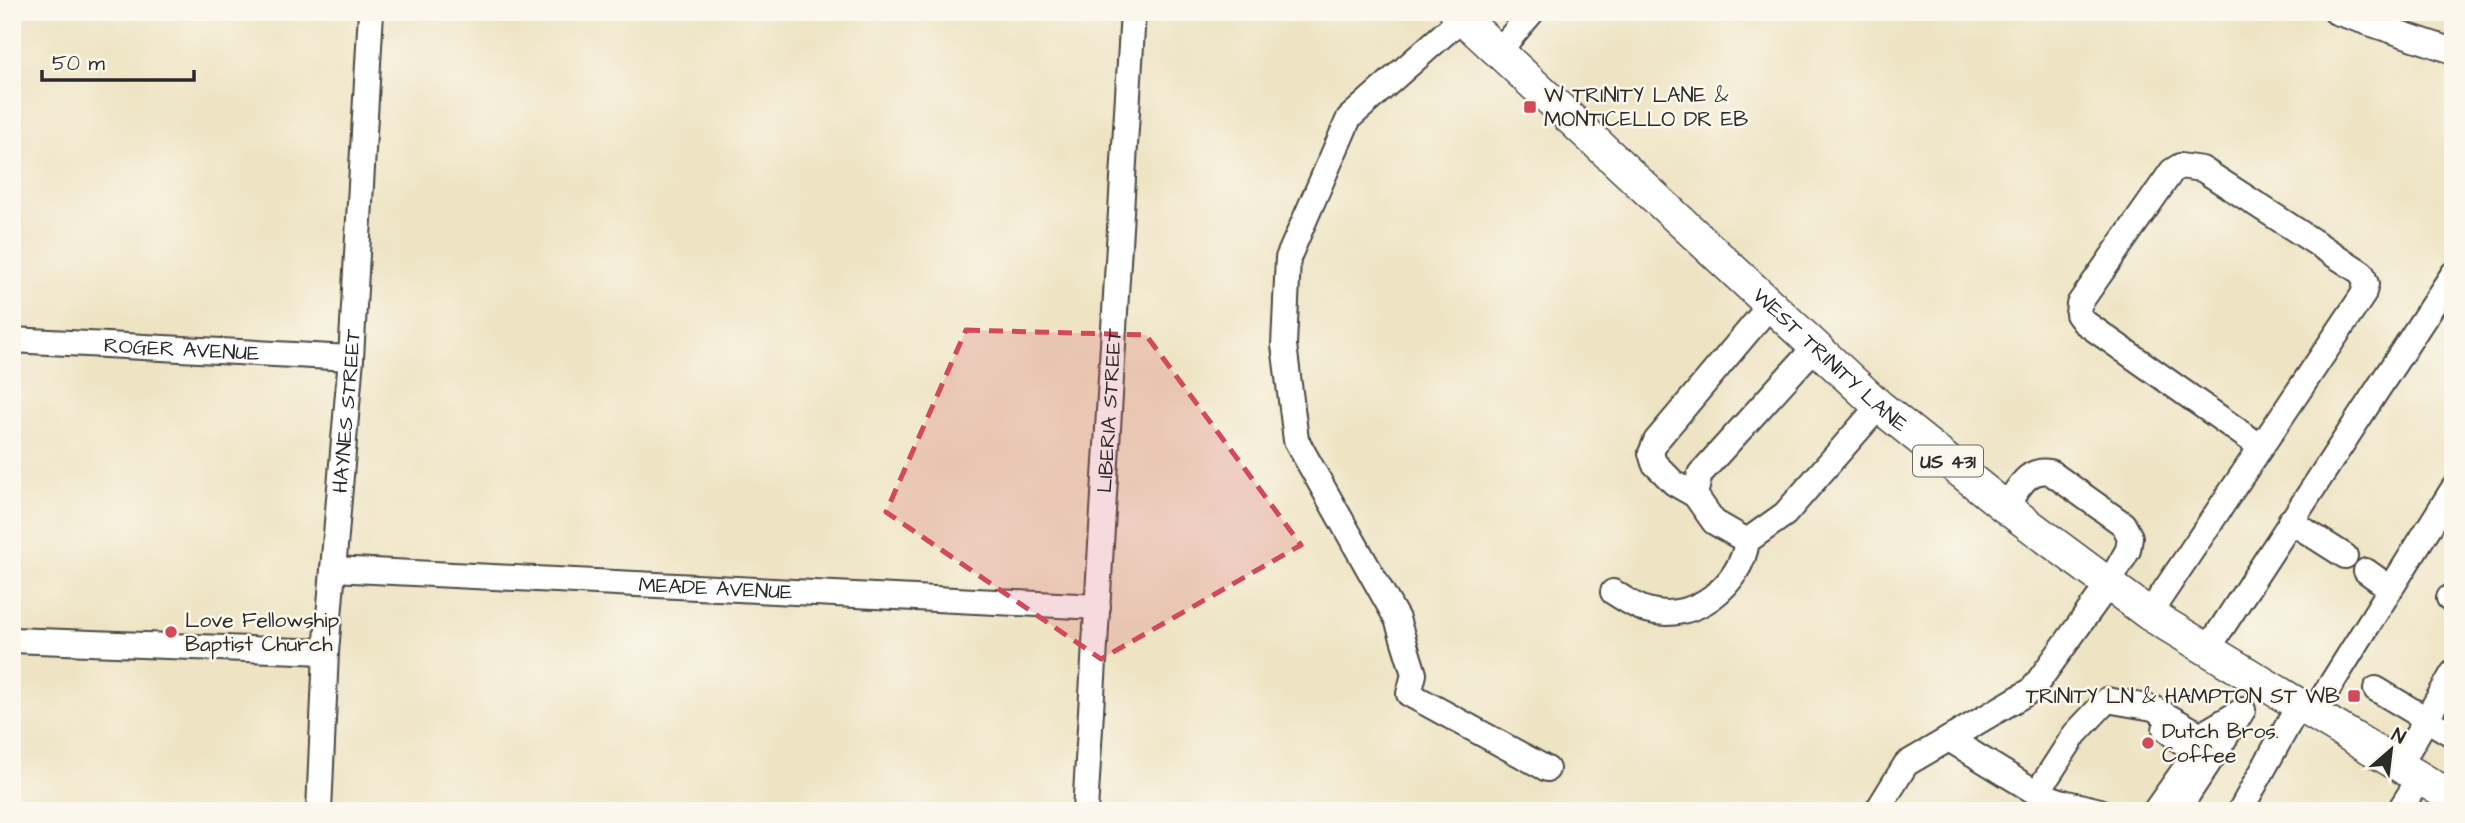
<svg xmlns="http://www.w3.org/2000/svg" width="2465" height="823" font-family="'Architects Daughter',sans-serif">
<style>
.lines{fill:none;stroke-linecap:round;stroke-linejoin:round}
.minor-casing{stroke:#484742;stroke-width:28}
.major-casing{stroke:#484742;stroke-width:35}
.minor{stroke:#fff;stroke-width:24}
.major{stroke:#fff;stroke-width:32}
.marked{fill:#d1495b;fill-opacity:0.2;stroke:#d1495b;stroke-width:5;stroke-dasharray:14 9;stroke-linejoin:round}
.poi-dot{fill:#d1495b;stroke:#fbf7ec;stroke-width:2.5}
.labels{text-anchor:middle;stroke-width:5;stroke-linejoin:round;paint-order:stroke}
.shield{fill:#fbf7ec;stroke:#696865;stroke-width:2}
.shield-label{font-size:19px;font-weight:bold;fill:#2b2b2b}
.poi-label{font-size:21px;fill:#2b2b2b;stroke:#fbf7ec;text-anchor:start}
.street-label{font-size:21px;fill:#2b2b2b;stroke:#fbf7ec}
</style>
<rect width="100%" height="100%" fill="#fbf7ec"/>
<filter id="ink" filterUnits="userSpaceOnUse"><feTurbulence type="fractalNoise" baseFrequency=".0143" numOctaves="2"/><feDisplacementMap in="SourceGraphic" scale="14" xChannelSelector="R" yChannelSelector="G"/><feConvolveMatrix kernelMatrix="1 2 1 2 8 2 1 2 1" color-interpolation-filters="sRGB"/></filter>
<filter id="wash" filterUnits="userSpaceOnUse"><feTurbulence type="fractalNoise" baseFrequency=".00686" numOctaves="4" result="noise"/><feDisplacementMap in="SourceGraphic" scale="28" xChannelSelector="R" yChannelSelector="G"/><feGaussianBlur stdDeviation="1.57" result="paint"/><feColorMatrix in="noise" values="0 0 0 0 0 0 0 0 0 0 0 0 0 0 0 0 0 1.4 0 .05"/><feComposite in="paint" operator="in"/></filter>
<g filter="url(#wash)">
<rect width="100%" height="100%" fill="#eee4c4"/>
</g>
<g filter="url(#ink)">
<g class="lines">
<!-- minor casing -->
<g class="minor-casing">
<g id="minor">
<path d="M2336,12L2453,51"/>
<path d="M1462,18L1349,118L1288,258L1284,345L1296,440L1397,619L1414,674L1409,694L1547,769"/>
<path d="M1499,51L1532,12"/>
<path id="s1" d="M12,340L351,358"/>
<path d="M1695,495L1700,474L1816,346"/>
<path d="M2290,521L2345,556"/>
<path d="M1747,541L1714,522L1695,495L1674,483L1654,463L1651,453L1656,441L1771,304"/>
<path id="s2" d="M333,569L1098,607"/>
<path d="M2366,571L2390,588"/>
<path d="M1613,592C1623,598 1635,607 1647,610C1693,624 1741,585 1747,541L1785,514L1879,406"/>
<path d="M2449,598L2453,600"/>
<path d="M2149,614L2363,295L2366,284L2362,273L2202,169L2180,166L2172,171L2079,304L2078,314L2084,322L2261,447"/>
<path d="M12,640L326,652"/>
<path d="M2208,649L2453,274"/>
<path d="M2376,689L2453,735"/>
<path d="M2313,713L2453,489"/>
<path d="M1949,739L2037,793L2063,802L2073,811"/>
<path d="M2399,766L2453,673"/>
<path d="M2037,793L2075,734L2107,700L2153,708L2201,735L2243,710"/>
<path d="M2063,802L2100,811"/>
<path id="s3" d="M319,811L326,652L351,358L371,12"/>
<path id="s4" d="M1085,811L1133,12"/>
<path d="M1877,811L1906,764L2032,690L2108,585L2128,550L2130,537L2123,524L2050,472C2026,468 2019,489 2005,507"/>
<path d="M2155,811L2191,760V749L2165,729"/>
<path d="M2177,811L2240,715"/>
<path d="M2240,811L2299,705"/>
<path d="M2399,811L2420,778"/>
</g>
</g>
<!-- major casing -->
<g class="major-casing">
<g id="major">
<path id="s5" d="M1456,12L1879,406L2005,507L2149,614L2453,798"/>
</g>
</g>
<!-- minor -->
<use href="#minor" class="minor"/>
<!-- major -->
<use href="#major" class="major"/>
</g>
</g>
<!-- marked area -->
<path class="marked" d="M966,330L1146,335L1301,545L1101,659L886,512Z"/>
<!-- markers -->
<g class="poi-dot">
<rect x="1523" y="100" width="14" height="14" rx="3.5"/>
<circle cx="171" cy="632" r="7"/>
<rect x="2347" y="689" width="14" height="14" rx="3.5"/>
<circle cx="2148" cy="743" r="7"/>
</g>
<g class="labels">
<!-- shield labels -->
<rect class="shield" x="1913" y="445.5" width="70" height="31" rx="5"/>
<g class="shield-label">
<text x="1948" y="468">US 431</text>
</g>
<!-- poi labels -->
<g class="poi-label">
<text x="1544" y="102">W TRINITY LANE &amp;<tspan x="1544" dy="24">MONTICELLO DR EB</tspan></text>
<text x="185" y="627">Love Fellowship<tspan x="185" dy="24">Baptist Church</tspan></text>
<text x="2340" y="703" text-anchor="end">TRINITY LN &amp; HAMPTON ST WB</text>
<text x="2162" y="738">Dutch Bros.<tspan x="2162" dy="24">Coffee</tspan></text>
</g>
<!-- street labels -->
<g class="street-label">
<text dy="7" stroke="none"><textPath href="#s1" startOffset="170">ROGER AVENUE</textPath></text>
<text dy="7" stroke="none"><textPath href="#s5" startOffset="511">WEST TRINITY LANE</textPath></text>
<text dy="7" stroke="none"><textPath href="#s3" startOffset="401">HAYNES STREET</textPath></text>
<text dy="7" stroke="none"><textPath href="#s4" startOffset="401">LIBERIA STREET</textPath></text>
<text dy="7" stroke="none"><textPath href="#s2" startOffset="383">MEADE AVENUE</textPath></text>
</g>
</g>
<!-- margin -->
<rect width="2465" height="823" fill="none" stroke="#fbf7ec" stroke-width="42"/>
<!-- north arrow -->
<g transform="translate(2391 750) rotate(28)" stroke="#fbf7ec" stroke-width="5" paint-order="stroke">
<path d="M0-5L12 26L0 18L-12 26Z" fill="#2b2b2b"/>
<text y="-10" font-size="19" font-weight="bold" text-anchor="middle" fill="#2b2b2b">N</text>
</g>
<!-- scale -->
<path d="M42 70v10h152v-10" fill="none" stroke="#2b2b2b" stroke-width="3.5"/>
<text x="52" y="70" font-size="21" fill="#2b2b2b" stroke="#fbf7ec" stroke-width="5" paint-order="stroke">50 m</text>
</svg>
